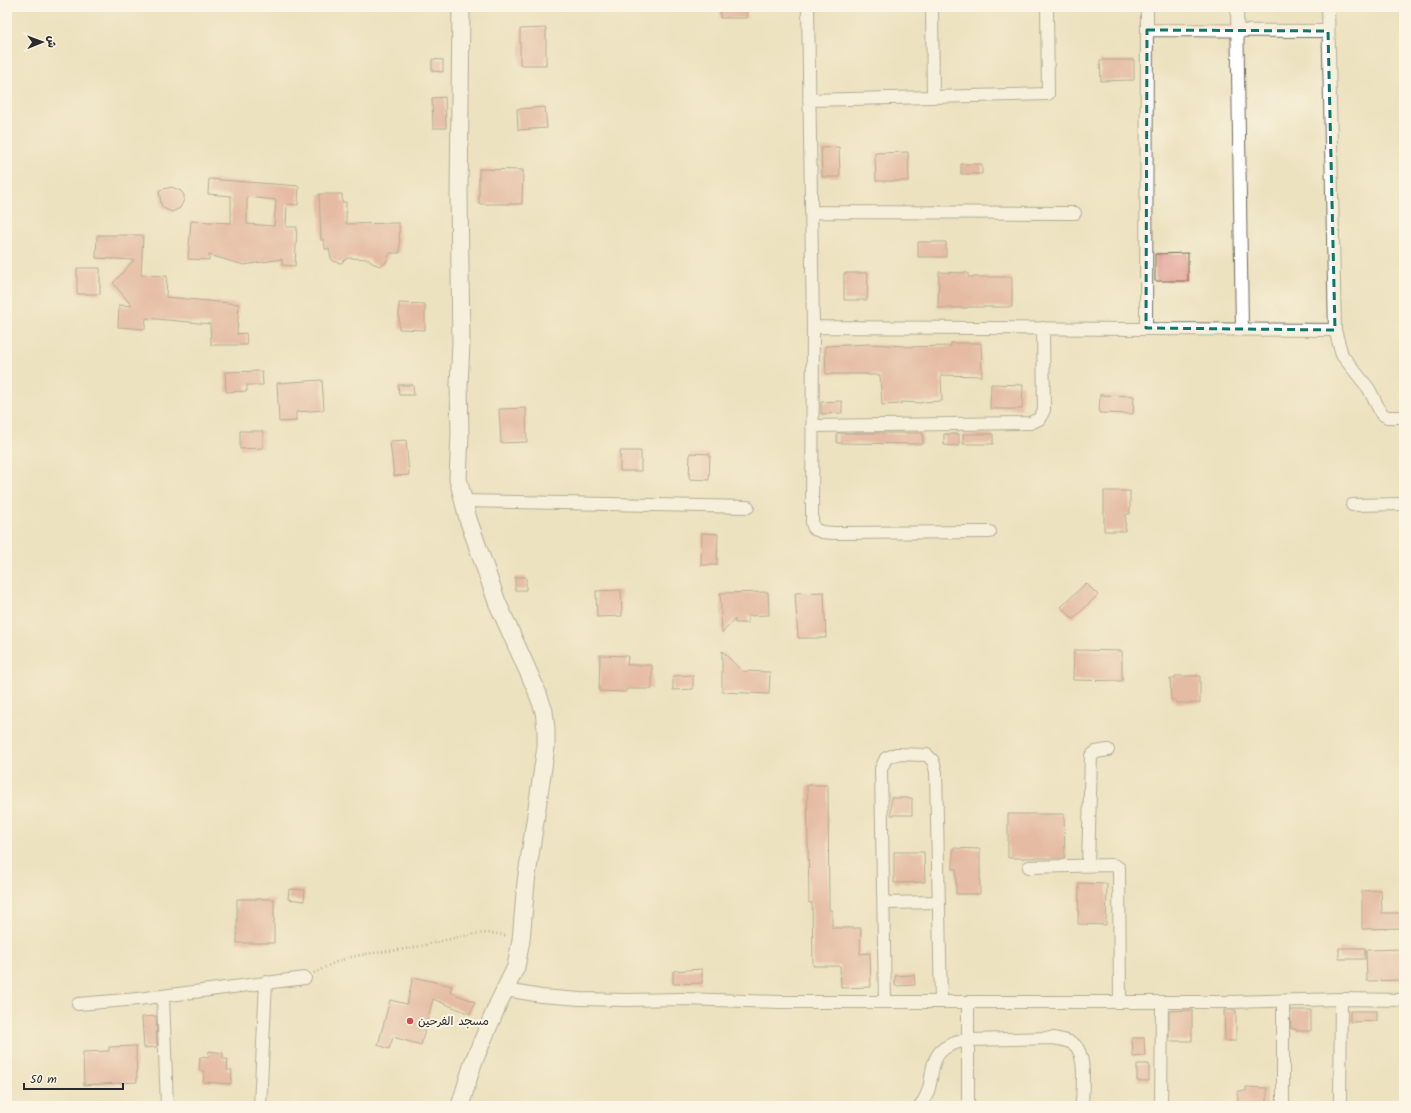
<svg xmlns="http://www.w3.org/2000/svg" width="1411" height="1113" font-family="Kalam,'Playpen Sans Arabic',sans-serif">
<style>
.building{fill:#dd8c83;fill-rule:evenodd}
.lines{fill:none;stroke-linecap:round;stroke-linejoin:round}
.street-casing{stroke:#6f6b5f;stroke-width:14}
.secondary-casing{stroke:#6f6b5f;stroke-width:19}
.path{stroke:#6f6b5f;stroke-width:2.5;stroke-dasharray:1 3;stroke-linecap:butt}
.street{stroke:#fff;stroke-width:12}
.secondary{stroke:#fff;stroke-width:17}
.marked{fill:none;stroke:#0f766e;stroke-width:3;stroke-dasharray:8 5;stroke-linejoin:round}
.poi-dot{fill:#d1495b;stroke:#fcf5e5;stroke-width:1.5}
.labels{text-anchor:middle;stroke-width:4;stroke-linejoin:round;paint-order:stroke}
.poi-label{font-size:12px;fill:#2b2b2b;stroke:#fcf5e5;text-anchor:start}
</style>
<rect width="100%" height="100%" fill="#fcf5e5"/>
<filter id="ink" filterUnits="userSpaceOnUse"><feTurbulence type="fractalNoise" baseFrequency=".025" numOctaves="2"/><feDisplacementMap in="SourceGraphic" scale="8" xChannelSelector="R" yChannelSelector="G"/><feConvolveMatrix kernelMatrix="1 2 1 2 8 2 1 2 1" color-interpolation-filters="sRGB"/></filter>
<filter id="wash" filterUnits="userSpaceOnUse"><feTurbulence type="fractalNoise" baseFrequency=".012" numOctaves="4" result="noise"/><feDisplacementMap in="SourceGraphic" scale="16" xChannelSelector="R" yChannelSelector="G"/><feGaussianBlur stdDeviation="0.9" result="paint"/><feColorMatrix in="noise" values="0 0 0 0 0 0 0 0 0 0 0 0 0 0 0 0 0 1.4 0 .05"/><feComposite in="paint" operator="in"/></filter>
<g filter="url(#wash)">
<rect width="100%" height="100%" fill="#ece2c0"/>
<g id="blocks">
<!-- building -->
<path class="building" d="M720,7H747V18H720Z
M546,28V65H520V29Z
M432,59L443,60V72L432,71Z
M1100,60H1134V80L1101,81Z
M445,97L446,128H433L432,98Z
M545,107L547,128L518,130L517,109Z
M839,147L840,177H822L821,148Z
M908,152L909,181H876L875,153Z
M961,164H982V174H961Z
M479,169L523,170L522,204H479Z
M209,179L299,186L298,205L287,204L286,227H297L295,266L282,265V259L244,265L209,255V260L188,259L191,221L231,223V196L208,194ZM247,197L276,200L274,226L247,224Z
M172,187L181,191L184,195V200L180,208L172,212L163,208L161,204L159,190Z
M319,194H342V202H346V224L399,223L400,253H390L386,262L384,264L380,266L372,263L369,259L348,258L341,263L333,261L331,258L329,249H325L324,240H321Z
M97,235H143L141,275L167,276L166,297L239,304L237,334L246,333L247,345H211L210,324L146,318L145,329L118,327L119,305L132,306L113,283L134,260L96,258Z
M918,242H946V257H918Z
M1188,253V281H1155V254Z
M77,268H100V294H77Z
M939,272L968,273V277H1012V307H967V308H938Z
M844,273H868L867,300H844Z
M399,303L425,304V330L399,329Z
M951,343H981L982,376L941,375L942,401L922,402V403L901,402V404L882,405L880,375H868V374H826L825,346L869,344L905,346L904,347L951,346Z
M262,371L263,385H247V391L226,392L225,372Z
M322,380L324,410L296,412V421L279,422L277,383Z
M991,384L1023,385L1022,409H990Z
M398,385H413L414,395H399Z
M1100,395L1134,396L1133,414L1099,413Z
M842,401V413L821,414V402Z
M526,408L527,442L501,443L499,409Z
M240,431H263V448L240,449Z
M837,433H923V444L837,443Z
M944,434H959V446L944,445Z
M963,434H993V444H963Z
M406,440L409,475L394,476L390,441Z
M620,451H641V471H620Z
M690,453L710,454L709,480L689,479Z
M1104,491H1130V514H1126L1125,531H1104Z
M702,533L718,534L717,565H701Z
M515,577H526V590H515Z
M1086,583L1098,595L1073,619L1061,607Z
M621,590L622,616L597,617L596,591Z
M768,592L769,615L748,616V623H735V619L722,633L720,593Z
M824,592L826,638H798L795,593Z
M1074,650L1122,651V681L1073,680Z
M722,651L742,671L770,672L769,694L722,692Z
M600,655L628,656L627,665H652V689H626V692L599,691Z
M693,675V689L673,690V676Z
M1175,676H1200V703H1176L1175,700H1171L1170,679H1175Z
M807,785H828L829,910H832V928H861L860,954L870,953L871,987L841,988L840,966H813L812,903H809Z
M891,798H912V815H891Z
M1008,814H1064L1065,858H1008Z
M953,848L980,849V894H956V869H953Z
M894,852H924L925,882L894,883Z
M1079,883L1107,884L1106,925L1078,924Z
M289,889L305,890L304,901L288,899Z
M1381,890L1382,913H1402V928L1362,929V891Z
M237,899H274V943H237Z
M1339,948H1365V959H1339Z
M1404,949V980L1367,981L1366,950Z
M702,969V983L673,984V971Z
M914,975L915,985L895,986V976Z
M413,977L452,986L450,992L475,1002L470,1014L433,999L421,1045L393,1037L389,1049L378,1045L390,1000L407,1004Z
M1192,1010V1041H1169V1011Z
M1224,1010H1236V1041H1225Z
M1290,1010H1311V1031H1296V1029H1291Z
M1350,1011H1377V1021L1350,1022Z
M156,1016L157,1047L144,1048L142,1017Z
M1132,1038H1144L1145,1056L1133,1057Z
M136,1046L137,1082L84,1085L83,1052L109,1051V1047Z
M209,1051L223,1053V1059H228L227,1070H232L231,1084L203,1082L204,1071H199L200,1057L208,1058Z
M1137,1064H1149V1081H1137Z
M1246,1087L1267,1088V1106H1238V1091H1246Z"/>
</g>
</g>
<g filter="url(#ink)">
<use href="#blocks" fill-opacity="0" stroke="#6f6b5f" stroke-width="1"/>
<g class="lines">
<!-- street casing -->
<g class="street-casing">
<path id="street" d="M808,7L813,327L812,523L814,529L822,532L834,533L990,532
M932,7L933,97
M1237,7L1242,329
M1328,7L1335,330L1342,355L1369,389L1381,413L1387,417H1404
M1147,30L1328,31
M809,100L1048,94L1047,7
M811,212L1075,213
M813,327L1335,330
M1146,328L1147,7
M812,426L1030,423L1039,419L1044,410L1043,328
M463,501L748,507
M1352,505L1404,504
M1088,866L1091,756L1096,752L1108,750
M1029,867L1111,865L1116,866L1119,868L1120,1002
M884,903L938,902
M506,990L541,996L580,999L626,1000L682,999L780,1002H1228L1341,999L1404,1000
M163,996L167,1106
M1283,1001V1106
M885,1002L881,769L886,758L896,754L927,755L933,761L936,772L941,1002
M78,1004L138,999L305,978
M260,1106L266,982
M920,1106C942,1079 917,1048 968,1040L1054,1038C1061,1040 1069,1040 1075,1045C1087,1057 1082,1090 1082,1106
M968,1106V1002
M1161,1106L1162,1002
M1340,1106L1341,999"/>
</g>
<!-- secondary casing -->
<g class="secondary-casing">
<path id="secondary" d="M460,1106L473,1063L498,1004L516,967L521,940L526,882L546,747V729L544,711L536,689L497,602L468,519L458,479L460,434L459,385L461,343L459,195L461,7"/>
</g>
<!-- path -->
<path class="path" d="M314,973C324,968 334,962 345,959C366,952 389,952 411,948C440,943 480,927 507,936"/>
<!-- street -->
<use href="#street" class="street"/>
<!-- secondary -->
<use href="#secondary" class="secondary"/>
</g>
</g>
<!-- marked area -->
<path d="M0 0H1411V1113H0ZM1147,30L1328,31L1335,330L1146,328Z" fill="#ece2c0" fill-opacity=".55" fill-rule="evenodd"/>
<path class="marked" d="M1147,30L1328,31L1335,330L1146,328Z"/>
<!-- markers -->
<circle class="poi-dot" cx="410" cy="1021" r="4"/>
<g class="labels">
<!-- poi labels -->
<g class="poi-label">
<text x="418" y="1025">مسجد الفرحين</text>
</g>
</g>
<!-- margin -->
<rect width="1411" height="1113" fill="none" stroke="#fcf5e5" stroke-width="24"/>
<!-- north arrow -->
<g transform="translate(42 42) rotate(89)" stroke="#fcf5e5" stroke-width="3" paint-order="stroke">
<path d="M0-3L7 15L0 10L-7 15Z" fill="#2b2b2b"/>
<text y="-6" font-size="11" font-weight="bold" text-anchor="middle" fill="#2b2b2b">ش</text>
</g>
<!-- scale -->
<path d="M24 1083v6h99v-6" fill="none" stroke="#2b2b2b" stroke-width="2"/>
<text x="30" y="1083" font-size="12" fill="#2b2b2b" stroke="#fcf5e5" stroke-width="3" paint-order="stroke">50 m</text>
</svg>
